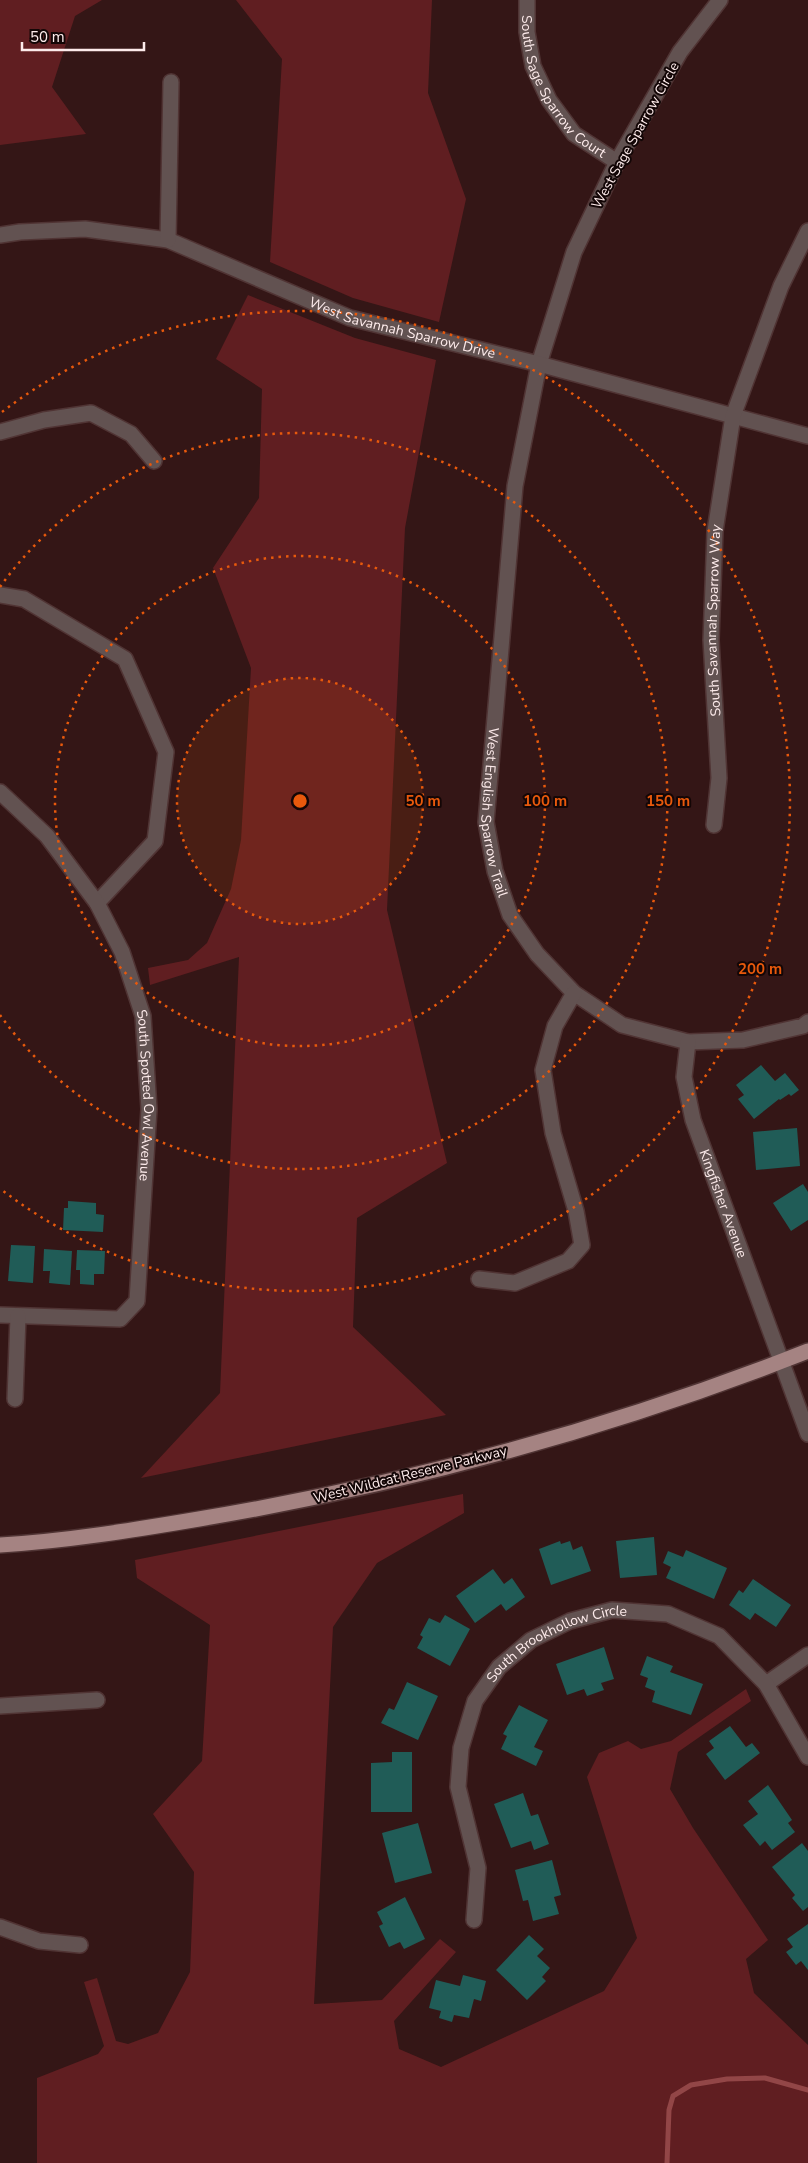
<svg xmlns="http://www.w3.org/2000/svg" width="808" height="2163" font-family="'Nunito Sans',sans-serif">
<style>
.green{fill:#601e21}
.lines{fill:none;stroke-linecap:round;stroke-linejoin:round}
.stream{stroke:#924647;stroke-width:5}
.building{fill:#205c57}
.minor-casing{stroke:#503434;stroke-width:18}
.major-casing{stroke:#503434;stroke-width:18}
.minor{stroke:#625251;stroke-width:15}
.major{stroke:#a58382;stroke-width:15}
.ring{fill:none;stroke:#e8590c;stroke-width:2.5;stroke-dasharray:2.5 5}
.labels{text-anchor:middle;stroke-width:4;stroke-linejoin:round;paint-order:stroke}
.street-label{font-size:14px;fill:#fdebeb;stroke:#130606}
.centre{fill:#e8590c;stroke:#130606;stroke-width:2.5}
.ring-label{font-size:15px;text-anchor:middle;font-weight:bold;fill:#e8590c;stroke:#130606;stroke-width:4;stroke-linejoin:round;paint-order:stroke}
</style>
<rect width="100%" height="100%" fill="#341616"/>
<!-- green -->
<path class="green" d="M0,0H102L75,16L52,87L86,134L0,145Z
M236,0H432L428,93L466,199L439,322L353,298L270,262L282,59Z
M248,295L355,338L436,360L405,528L387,910L447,1163L357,1218L353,1327L446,1415L141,1478L220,1393L239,957L150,985L148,968L188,960L207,943L231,889L241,840L251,668L213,568L259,498L262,389L216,359Z
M463,1494L464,1513L377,1563L333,1627L314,2004L382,2000L440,1939L456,1952L394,2021L399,2049L441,2067L604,1991L637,1938L587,1777L599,1753L628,1741L641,1749L671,1741L746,1689L751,1701L678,1752L670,1789L693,1828L768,1940L746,1959L754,1993L808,2045V2163H37V2078L98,2054L104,2046L84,1982L97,1978L116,2041L128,2044L158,2033L190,1972L194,1872L153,1814L202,1761L210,1625L137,1578L135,1560Z"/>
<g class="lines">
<!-- stream -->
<path class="stream" d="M667,2163L669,2110L673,2096L691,2085L727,2079L765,2078L808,2090"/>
</g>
<!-- building -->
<path class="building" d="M761,1065L775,1081L785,1073L799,1090L791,1096L789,1094L780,1100L779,1099L754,1119L738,1099L744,1095L736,1085Z
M797,1128L800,1166L756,1170L753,1132Z
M803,1184L808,1192V1220L791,1231L773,1203Z
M68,1201L96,1203V1214L104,1215L103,1232L63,1230L64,1208H68Z
M11,1245L35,1246L33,1283L8,1281Z
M44,1249L72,1251L70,1285L49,1283L50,1271H43Z
M77,1250L105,1251L104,1274H94V1285L80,1284V1270H76Z
M654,1537L657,1575L620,1578L616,1541Z
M560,1541L561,1544L570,1541L573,1550L582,1546L591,1571L551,1585L539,1549Z
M686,1550L727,1568L714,1599L666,1578L671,1567L663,1563L668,1551L683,1557Z
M493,1569L504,1584L512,1578L525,1597L506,1611L501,1604L475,1623L456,1596Z
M753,1579L791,1605L776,1627L755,1613L750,1620L729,1605L739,1590L743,1593Z
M445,1615L470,1629L450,1666L417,1648L423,1637L420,1635L429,1618L440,1623Z
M604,1647L614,1679L601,1683L604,1690L587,1696L584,1689L567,1695L556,1664Z
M647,1656L673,1666L670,1672L703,1684L691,1715L652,1702L655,1691L645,1687L648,1678L640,1675Z
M407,1682L438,1696L418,1740L381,1723L389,1708L394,1710Z
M519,1705L548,1720L534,1747L543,1751L536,1766L501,1749L507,1736L503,1734Z
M730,1726L746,1747L752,1743L760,1753L725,1780L706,1754L714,1748L709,1741Z
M392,1752H412V1812H371V1763L392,1762Z
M768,1785L792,1820L788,1823L795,1832L772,1850L765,1841L760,1846L743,1825L758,1814L748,1801Z
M523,1793L531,1816L538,1814L549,1844L534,1850L531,1841L511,1848L494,1804Z
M418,1823L432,1873L395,1883L382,1833Z
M802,1843L808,1851V1907L803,1911L792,1898L795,1895L772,1867Z
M552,1860L561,1895L554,1897L559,1914L533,1921L528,1900L523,1901L515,1870Z
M405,1897L425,1939L404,1949L400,1942L389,1947L379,1926L383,1924L377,1912Z
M808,1924V1970L801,1961L796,1965L786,1952L793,1947L787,1939Z
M529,1935L544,1949L537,1956L550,1968L542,1977L546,1981L527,2000L496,1970Z
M463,1975L486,1981L481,2001L474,1999L469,2018L454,2015L452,2022L439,2018L441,2011L429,2008L436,1980L460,1986Z"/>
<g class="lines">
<!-- minor casing -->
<g class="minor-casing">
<g id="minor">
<path id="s1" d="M527,0V32L533,66L549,100L574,134L617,162"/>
<path id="s2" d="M720,0L680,52L617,162L574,252L539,364L515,486L486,822L495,871L510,915L537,954L574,993L622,1025L688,1042L743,1040L803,1026L808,1022"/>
<path id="s3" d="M0,235L20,232L85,229L168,240L350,318L539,364L808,436"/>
<path d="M168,240L171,82"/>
<path d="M0,432L44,420L91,413L131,434L154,461"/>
<path d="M0,595L24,599L125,659L166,752L155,841L97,903"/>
<path id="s4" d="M0,792L47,836L97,903L122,952L143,1016L149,1109L137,1301L120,1319L0,1315"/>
<path id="s5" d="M714,825L719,778L711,640L715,531L733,416L781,286L808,231"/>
<path id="s6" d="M688,1042L684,1077L693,1120L808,1434"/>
<path d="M479,1279L515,1283L568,1261L582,1245L576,1211L553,1133L543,1070L555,1026L574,993"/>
<path d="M15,1399L18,1316"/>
<path d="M766,1684L808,1655"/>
<path d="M0,1706L97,1700"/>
<path id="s7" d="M474,1920L478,1868L458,1787L461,1748L475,1701L499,1667L531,1640L570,1621L612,1610L668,1614L719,1636L766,1684L808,1757"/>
<path d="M0,1927L39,1941L80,1945"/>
</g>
</g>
<!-- major casing -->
<g class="major-casing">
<path id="major" d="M0,1545C67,1541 134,1530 199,1519C408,1484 612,1428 808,1351"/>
</g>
<!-- minor -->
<use href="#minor" class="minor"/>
<!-- major -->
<use href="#major" class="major"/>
</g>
<!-- distance rings -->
<circle cx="300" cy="801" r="123" fill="#e8590c" fill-opacity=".12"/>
<g class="ring">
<circle cx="300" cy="801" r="123"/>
<circle cx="300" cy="801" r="245"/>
<path d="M0 587A368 368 0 1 1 0 1015"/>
<path d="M2 412A490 490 0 1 1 2 1190"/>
</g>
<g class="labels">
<!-- street labels -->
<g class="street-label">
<text dy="5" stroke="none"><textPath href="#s1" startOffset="99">South Sage Sparrow Court</textPath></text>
<text transform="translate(635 135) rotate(-61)" y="5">West Sage Sparrow Circle</text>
<text dy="5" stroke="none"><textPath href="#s3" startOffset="420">West Savannah Sparrow Drive</textPath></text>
<text dy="5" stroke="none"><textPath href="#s5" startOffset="205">South Savannah Sparrow Way</textPath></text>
<text dy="5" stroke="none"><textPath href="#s2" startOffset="862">West English Sparrow Trail</textPath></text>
<text dy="5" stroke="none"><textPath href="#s4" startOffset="350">South Spotted Owl Avenue</textPath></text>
<text dy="5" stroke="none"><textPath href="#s6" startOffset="168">Kingfisher Avenue</textPath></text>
<text transform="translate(410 1474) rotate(-14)" y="5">West Wildcat Reserve Parkway</text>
<text dy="5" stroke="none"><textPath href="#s7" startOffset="329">South Brookhollow Circle</textPath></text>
</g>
</g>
<circle cx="300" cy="801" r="8" class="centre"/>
<g class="ring-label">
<text x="423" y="806">50 m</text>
<text x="545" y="806">100 m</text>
<text x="668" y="806">150 m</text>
<text x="760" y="974">200 m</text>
</g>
<!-- scale -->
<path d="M22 42v8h122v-8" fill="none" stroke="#fdebeb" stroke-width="2.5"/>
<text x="30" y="42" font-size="15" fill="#fdebeb" stroke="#130606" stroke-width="4" paint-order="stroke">50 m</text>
</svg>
